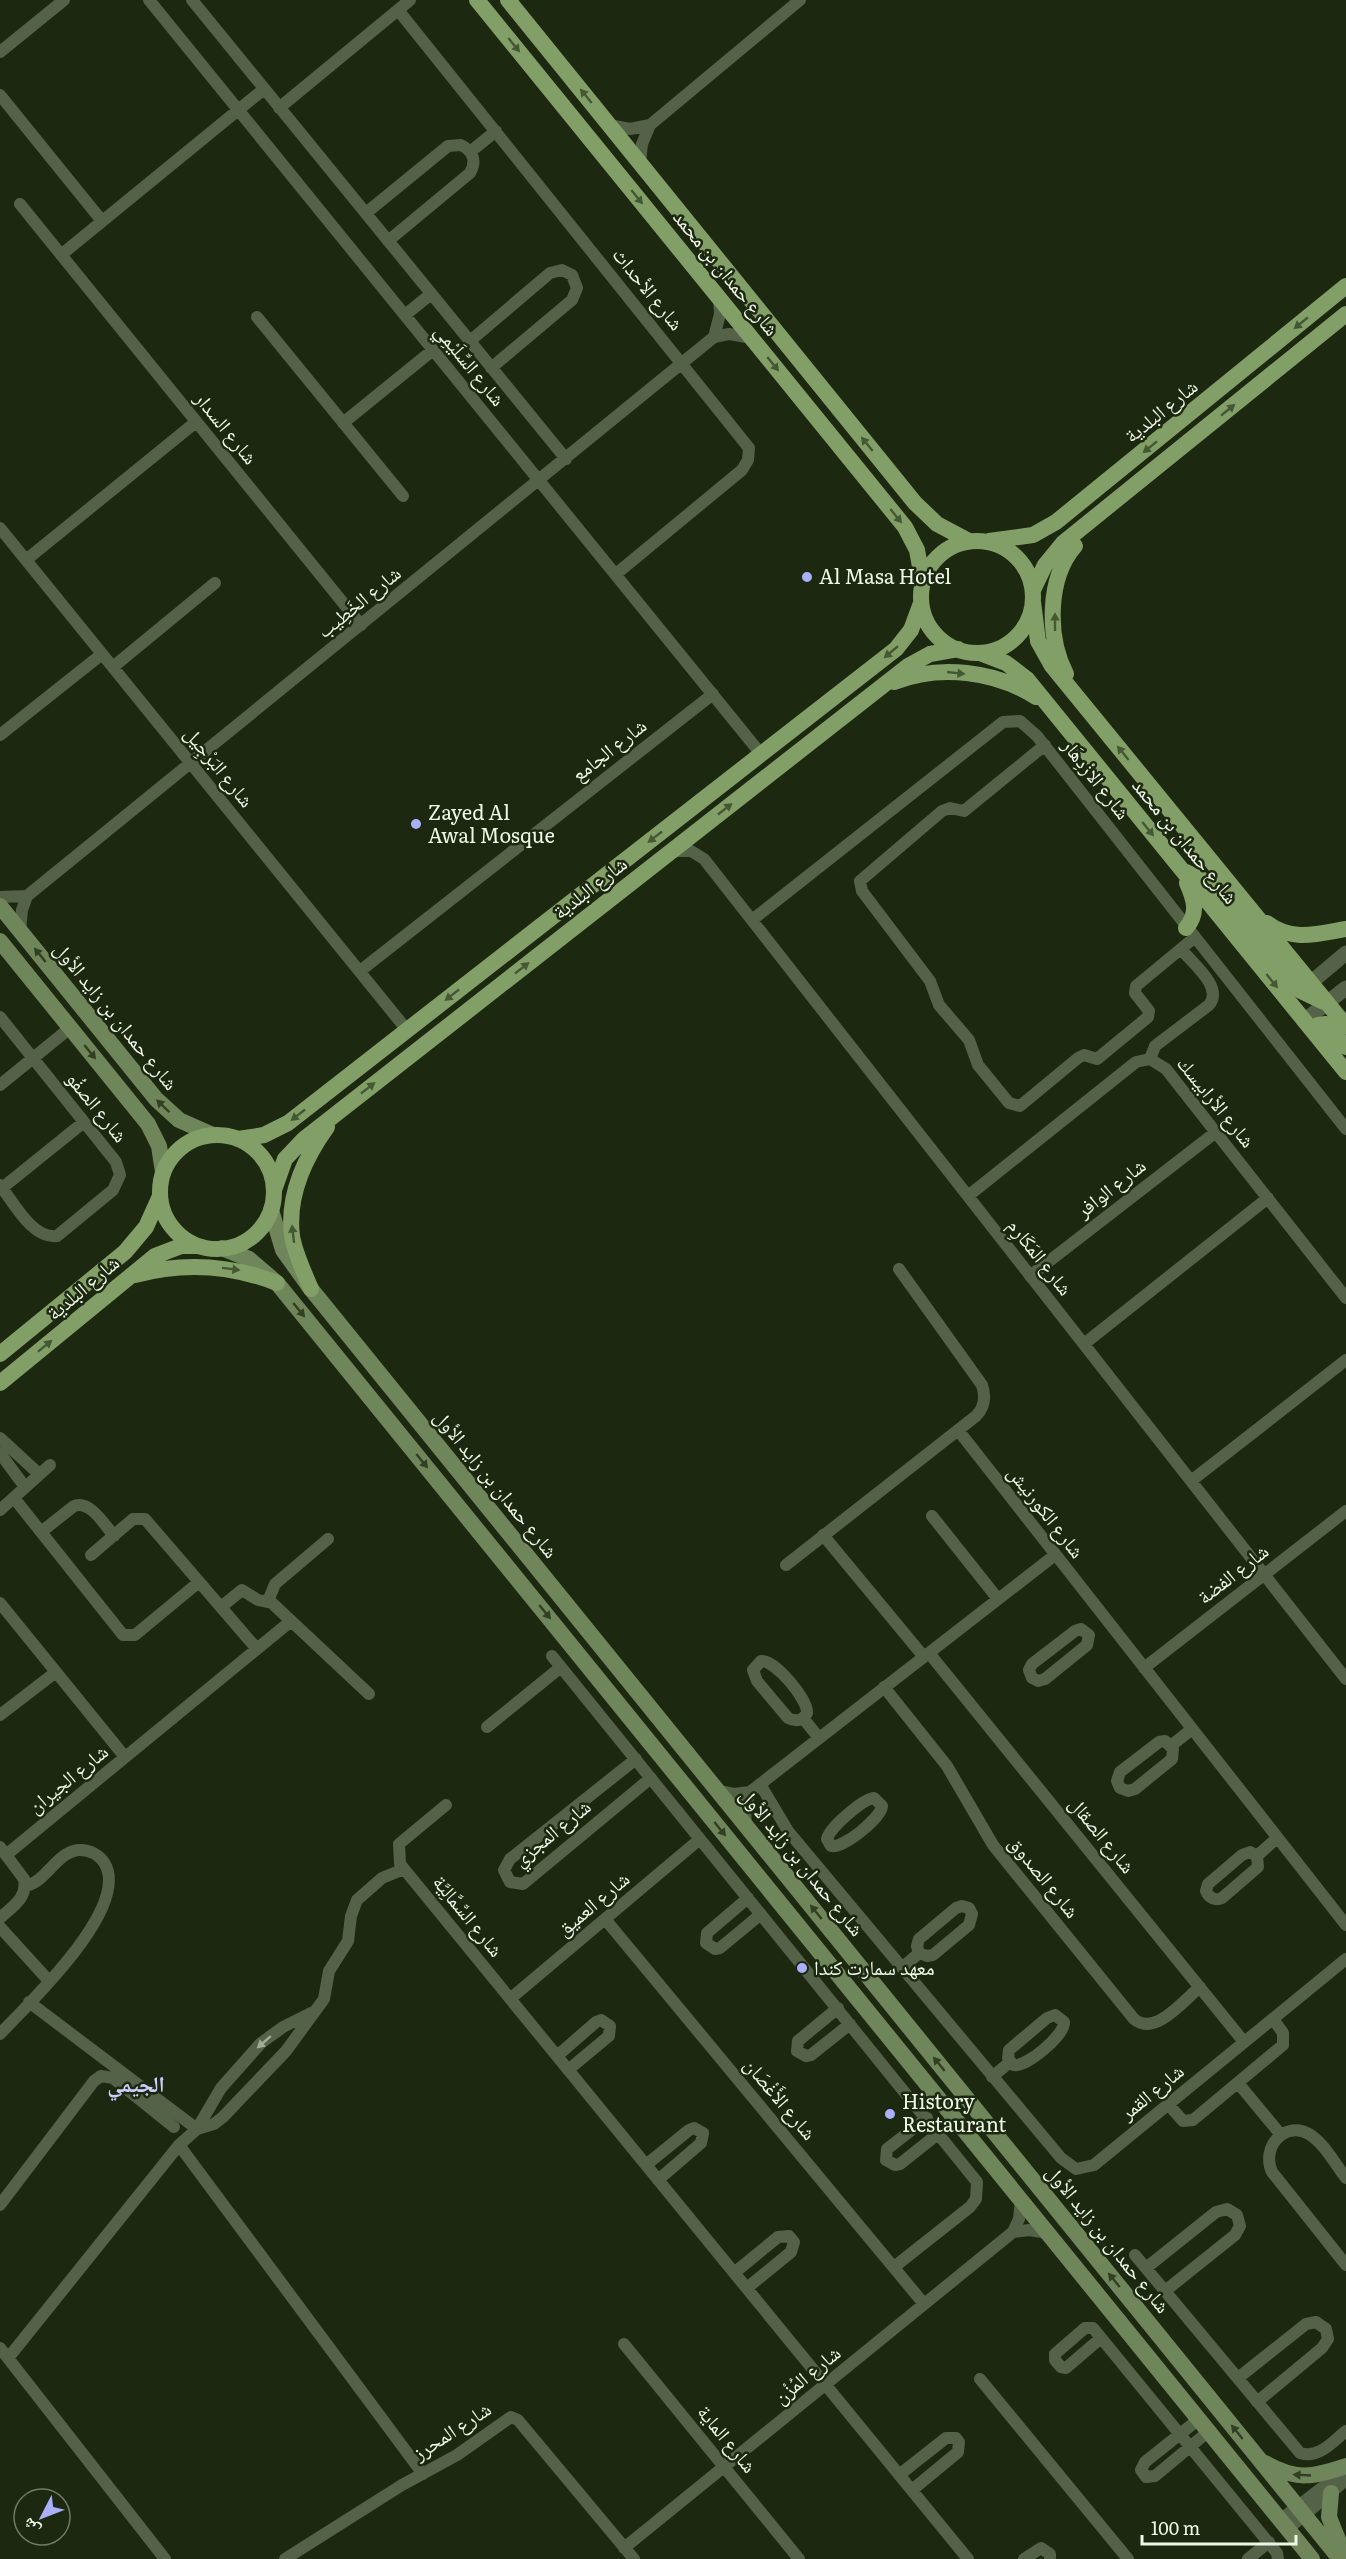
<svg xmlns="http://www.w3.org/2000/svg" width="1346" height="2559" font-family="Literata,'Noto Naskh Arabic',serif">
<style>
.lines{fill:none;stroke-linecap:round;stroke-linejoin:round}
.minor{stroke:#546248;stroke-width:12}
.tertiary{stroke:#546248;stroke-width:15}
.secondary{stroke:#6f855a;stroke-width:16}
.primary{stroke:#839f68;stroke-width:16}
.oneway{fill:#465833}
.oneway2{fill:#323f22}
.oneway3{fill:#a2ad98}
.poi-dot{fill:#aab0fb;stroke:#1d2810;stroke-width:2}
.labels{text-anchor:middle;stroke-width:5;stroke-linejoin:round;paint-order:stroke}
.street-label{font-size:20px;fill:#eff8e8;stroke:#1d2810}
.poi-label{font-size:20px;fill:#eff8e8;stroke:#1d2810;text-anchor:start}
.quarter-label{font-size:22px;font-weight:bold;fill:#cbd0fb;stroke:#1d2810}
</style>
<rect width="100%" height="100%" fill="#1d2810"/>
<g class="lines">
<!-- minor -->
<path class="minor" d="M149,0L761,754
M192,0L566,459
M398,10L749,448L748,460L742,470L616,574
M0,52L64,0
M0,95L102,221
M279,108L410,0
M609,125L630,129L650,125L800,0
M470,152L496,131
M640,162L642,144L650,125
M20,204L361,625
M366,213L448,146L461,145C473,151 477,161 470,173L388,241
M61,255L264,89
M405,315L431,294
M257,317L403,496
M714,337L720,314L719,298
M470,341L550,273L562,270L572,275L577,288L572,300L491,368
M343,423L433,350
M0,528L407,1030
M26,560L196,422
M113,667L215,583
M0,735L102,654
M1045,745L964,811L950,808L942,811L860,881L862,891L930,981L939,1005L969,1040L978,1065L1009,1103L1020,1106L1078,1058L1084,1055L1097,1059L1148,1017L1149,1011L1135,993L1136,986L1194,938
M672,851H691L704,859L1346,1679
M0,897L27,896
M752,920L1003,722L1020,721L1037,736L1346,1129
M20,931L22,910L27,896L714,337L729,334L752,338
M360,971L713,694
M0,1017L116,1162L120,1175L113,1190L57,1236C32,1239 14,1203 0,1185
M1150,1059L1155,1046L1209,1005C1224,987 1192,963 1181,949
M0,1085L70,1028
M2,1188L84,1122
M968,1196L1136,1062L1150,1059L1166,1069L1346,1298
M1030,1276L1216,1132
M1084,1344L1268,1198
M958,1430L1346,1925
M0,1438L39,1474
M0,1453L25,1487
M1191,1481L1346,1360
M14,1498L123,1635H135L199,1582
M0,1510L50,1465
M932,1516L998,1599
M41,1532L74,1506C90,1500 104,1524 114,1536
M823,1535L924,1657
M91,1555L133,1519H145L257,1649
M786,1565L976,1416C985,1407 986,1397 982,1385L899,1269
M268,1601L275,1584L328,1539
M0,1603L125,1757
M221,1607L242,1590L258,1600L272,1603L369,1694
M1081,1629L1089,1635L1087,1645L1045,1679L1038,1681L1032,1678L1029,1670L1032,1664L1075,1631Z
M929,1653L1244,2042
M552,1656L977,2182L976,2199L970,2207L894,2267
M761,1661C775,1660 808,1699 807,1713C803,1721 796,1722 788,1718L757,1681L753,1670Z
M1144,1668L1346,1511
M884,1687L947,1766L993,1845L1134,2019C1155,2037 1184,2000 1200,1987
M0,1715L56,1672
M803,1718L819,1738
M487,1727L561,1667
M1165,1741L1173,1749L1172,1759L1135,1789L1128,1791L1120,1788L1117,1781L1120,1772L1159,1742Z
M1172,1745L1192,1729
M636,1759L510,1859L504,1870L510,1882L523,1884L651,1778
M760,1784L788,1831L1061,2158L1076,2169L1094,2165L1346,1959
M719,1791L734,1794L750,1792L1055,1555
M874,1798L882,1806C881,1818 843,1849 831,1846L827,1839C829,1828 863,1799 874,1798Z
M446,1805L399,1844L400,1864L968,2559
M746,1826L745,1809L750,1792
M0,1847L24,1879C28,1898 12,1907 0,1918
M1250,1852L1257,1856L1258,1867L1222,1898C1215,1901 1209,1898 1206,1891L1208,1884L1242,1855Z
M6,1855L291,1621
M1257,1856L1277,1838
M748,1898L707,1933L706,1943L715,1949L720,1948L761,1914
M962,1906L969,1908L972,1914L969,1925L933,1955L927,1956L919,1953L917,1946L919,1939L956,1908Z
M605,1919L924,2304
M0,1927L49,1981
M902,1968L919,1953
M510,1999L700,1839
M29,2002L197,2129
M838,2008L798,2041L797,2051L806,2056L811,2055L850,2024
M1055,2015L1064,2022C1065,2035 1026,2068 1013,2065L1008,2058L1009,2050L1047,2018Z
M0,2034C28,2004 130,1909 105,1864C100,1855 89,1849 78,1850C56,1853 47,1881 26,1886
M557,2056L596,2022L601,2020L610,2026L609,2036L568,2070
M992,2077L1010,2062
M1238,2083L1281,2135
M1168,2104L1183,2121L1193,2120L1283,2045V2033L1273,2019
M927,2118L887,2149L886,2160L895,2165L900,2164L939,2133
M197,2129L214,2124L223,2117L286,2051L324,1999L329,1971L348,1941L351,1916L357,1900L382,1878L404,1869
M179,2145L423,2474
M646,2165L689,2130L694,2128L703,2133L701,2143L658,2180
M1346,2178C1335,2164 1324,2143 1309,2134C1283,2120 1261,2149 1272,2172L1346,2265
M0,2205L94,2081L101,2076L113,2078L174,2127
M1013,2232L1029,2230L1048,2233
M1135,2255L1300,2453C1319,2459 1332,2442 1346,2431
M1146,2268L1216,2212L1227,2209L1237,2215L1240,2226L1235,2235L1165,2291
M734,2273L778,2237L789,2236L794,2242L791,2252L747,2288
M1101,2338L1066,2368L1061,2367L1055,2360V2354L1085,2328H1093L1277,2553L1278,2559
M624,2344L799,2559
M0,2348L165,2559
M9,2357L179,2145L197,2129L221,2088L261,2043L283,2027L313,2012
M1238,2378L1306,2324L1316,2322L1326,2329L1328,2339L1322,2348L1257,2402
M980,2379L1128,2559
M1199,2419L1145,2462L1141,2470L1146,2477L1155,2476L1209,2431
M899,2475L946,2438H956L959,2442L958,2452L912,2490
M1280,2520L1345,2470
M1288,2529L1346,2480
M624,2548L1013,2232L1019,2219L1021,2200
M285,2559L402,2485L457,2455L511,2417L518,2420L634,2559
M1024,2559L1041,2548L1050,2554V2559
M1248,2559L1269,2542"/>
<!-- tertiary -->
<path class="tertiary" d="M1302,990L1346,953
M1304,1021L1346,988"/>
<!-- secondary -->
<path class="secondary" d="M0,906L156,1099L179,1120L213,1135
M0,941L148,1124L159,1146L163,1172
M271,1210L283,1250L311,1289L1340,2559
M222,1248L249,1259L277,1283L1312,2559
M1265,2463C1297,2481 1312,2477 1346,2466
M1331,2493L1329,2517L1343,2552"/>
<!-- primary -->
<path class="primary" d="M477,0L905,527L917,550L923,583
M508,0L915,503L937,524L969,541
M921 597a56 56 0 1 1 112 0a56 56 0 1 1-112 0Z
M989,541L1033,535L1056,522L1346,286
M1033,590L1045,565L1063,543L1346,314
M1033,602L1038,641L1052,666L1346,1026
M980,653L1006,663L1027,679L1346,1072
M1066,674C1047,637 1047,578 1075,546
M894,682C940,664 995,671 1036,697
M1186,872L1207,882L1217,892L1301,991L1324,1002
M1267,923C1292,942 1317,934 1346,929
M1186,928C1199,913 1194,899 1187,883
M1316,1034L1318,1025L1326,1024L1346,1047
M160 1192a57 57 0 1 1 114 0a57 57 0 1 1-114 0Z
M238,1139L264,1135L288,1123L896,649L911,630L921,603
M274,1190L285,1159L304,1139L908,666L930,654L958,649
M135,1275C183,1262 231,1265 277,1283
M311,1289C304,1272 295,1254 292,1236C287,1196 304,1159 327,1127
M0,1354L125,1252L146,1227L160,1196
M0,1383L155,1256L181,1246H197"/>
</g>
<!-- one-way arrows -->
<defs><path id="oneway-solid" d="M-6-.8H1V-3.2L6.5 0L1 3.2V.8H-6Z" transform="scale(1.5)"/></defs>
<g class="oneway">
<use href="#oneway-solid" transform="translate(514 45) rotate(51)"/>
<use href="#oneway-solid" transform="translate(586 96) rotate(-129)"/>
<use href="#oneway-solid" transform="translate(637 197) rotate(51)"/>
<use href="#oneway-solid" transform="translate(1301 323) rotate(141)"/>
<use href="#oneway-solid" transform="translate(773 364) rotate(51)"/>
<use href="#oneway-solid" transform="translate(1228 410) rotate(-39)"/>
<use href="#oneway-solid" transform="translate(867 444) rotate(-129)"/>
<use href="#oneway-solid" transform="translate(1150 447) rotate(141)"/>
<use href="#oneway-solid" transform="translate(896 516) rotate(51)"/>
<use href="#oneway-solid" transform="translate(1055 622) rotate(-90)"/>
<use href="#oneway-solid" transform="translate(891 652) rotate(140)"/>
<use href="#oneway-solid" transform="translate(956 673) rotate(6)"/>
<use href="#oneway-solid" transform="translate(1123 753) rotate(-129)"/>
<use href="#oneway-solid" transform="translate(725 809) rotate(-38)"/>
<use href="#oneway-solid" transform="translate(1148 829) rotate(51)"/>
<use href="#oneway-solid" transform="translate(655 837) rotate(142)"/>
<use href="#oneway-solid" transform="translate(522 968) rotate(-38)"/>
<use href="#oneway-solid" transform="translate(1272 981) rotate(51)"/>
<use href="#oneway-solid" transform="translate(452 995) rotate(142)"/>
<use href="#oneway-solid" transform="translate(368 1088) rotate(-38)"/>
<use href="#oneway-solid" transform="translate(298 1115) rotate(142)"/>
<use href="#oneway-solid" transform="translate(293 1234) rotate(-97)"/>
<use href="#oneway-solid" transform="translate(231 1269) rotate(7)"/>
<use href="#oneway-solid" transform="translate(45 1346) rotate(-39)"/>
</g>
<g class="oneway2">
<use href="#oneway-solid" transform="translate(40 955) rotate(-129)"/>
<use href="#oneway-solid" transform="translate(90 1052) rotate(51)"/>
<use href="#oneway-solid" transform="translate(163 1106) rotate(-136)"/>
<use href="#oneway-solid" transform="translate(299 1310) rotate(51)"/>
<use href="#oneway-solid" transform="translate(422 1461) rotate(51)"/>
<use href="#oneway-solid" transform="translate(545 1612) rotate(51)"/>
<use href="#oneway-solid" transform="translate(720 1829) rotate(51)"/>
<use href="#oneway-solid" transform="translate(816 1912) rotate(-129)"/>
<use href="#oneway-solid" transform="translate(939 2064) rotate(-129)"/>
<use href="#oneway-solid" transform="translate(1114 2280) rotate(-129)"/>
<use href="#oneway-solid" transform="translate(1237 2432) rotate(-129)"/>
<use href="#oneway-solid" transform="translate(1302 2475) rotate(-177)"/>
</g>
<use class="oneway3" href="#oneway-solid" transform="translate(264 2042) rotate(139)"/>
<!-- markers -->
<g class="poi-dot">
<circle cx="807" cy="577" r="6"/>
<circle cx="416" cy="824" r="6"/>
<circle cx="802" cy="1968" r="6"/>
<circle cx="890" cy="2114" r="6"/>
</g>
<g class="labels">
<!-- street labels -->
<g class="street-label">
<text transform="translate(726 273) rotate(51)" y="7">شارع حمدان بن محمد</text>
<text transform="translate(648 289) rotate(51)" y="7">شارع الأحداث</text>
<text transform="translate(470 365) rotate(51)" y="7">شارع السِّلَيْمِي</text>
<text transform="translate(1161 411) rotate(-39)" y="7">شارع البلدية</text>
<text transform="translate(226 428) rotate(51)" y="7">شارع السدار</text>
<text transform="translate(359 602) rotate(-39)" y="7">شارع الخَطِيب</text>
<text transform="translate(609 750) rotate(-38)" y="7">شارع الجامع</text>
<text transform="translate(219 767) rotate(51)" y="7">شارع البَرْجِيل</text>
<text transform="translate(1096 779) rotate(52)" y="7">شارع الازْدِهَار</text>
<text transform="translate(1185 841) rotate(51)" y="7">شارع حمدان بن محمد</text>
<text transform="translate(590 888) rotate(-38)" y="7">شارع البلدية</text>
<text transform="translate(116 1016) rotate(51)" y="7">شارع حمدان بن زايد الأول</text>
<text transform="translate(1216 1102) rotate(51)" y="7">شارع الأرابيسك</text>
<text transform="translate(97 1107) rotate(51)" y="7">شارع الصفُو</text>
<text transform="translate(1111 1188) rotate(-38)" y="7">شارع الوافر</text>
<text transform="translate(1040 1257) rotate(52)" y="7">شارع المَكَارِم</text>
<text transform="translate(83 1288) rotate(-40)" y="7">شارع البلدية</text>
<text transform="translate(496 1484) rotate(51)" y="7">شارع حمدان بن زايد الأول</text>
<text transform="translate(1046 1512) rotate(52)" y="7">شارع الكورنيش</text>
<text transform="translate(1233 1574) rotate(-38)" y="7">شارع الفضة</text>
<text transform="translate(68 1779) rotate(-39)" y="7">شارع الجيران</text>
<text transform="translate(552 1833) rotate(-39)" y="7">شارع المجزي</text>
<text transform="translate(1102 1835) rotate(51)" y="7">شارع الصقال</text>
<text transform="translate(802 1862) rotate(51)" y="7">شارع حمدان بن زايد الأول</text>
<text transform="translate(1044 1877) rotate(51)" y="7">شارع الصدوق</text>
<text transform="translate(593 1904) rotate(-40)" y="7">شارع العميق</text>
<text transform="translate(468 1916) rotate(51)" y="7">شارع السَّمَّالِيَّة</text>
<text transform="translate(1152 2092) rotate(-39)" y="7">شارع القمر</text>
<text transform="translate(780 2099) rotate(50)" y="7">شارع الأَغْصَان</text>
<text transform="translate(1108 2239) rotate(51)" y="7">شارع حمدان بن زايد الأول</text>
<text transform="translate(807 2375) rotate(-39)" y="7">شارع المُزْن</text>
<text transform="translate(452 2431) rotate(-33)" y="7">شارع المحرز</text>
<text transform="translate(727 2439) rotate(51)" y="7">شارع الماية</text>
</g>
<!-- poi labels -->
<g class="poi-label">
<text x="819" y="584">Al Masa Hotel</text>
<text x="428" y="820">Zayed Al<tspan x="428" dy="23">Awal Mosque</tspan></text>
<text x="814" y="1975">معهد سمارت كندا</text>
<text x="902" y="2109">History<tspan x="902" dy="23">Restaurant</tspan></text>
</g>
<!-- quarter labels -->
<g class="quarter-label">
<text x="136" y="2092">الجيمي</text>
</g>
</g>
<!-- north arrow -->
<g transform="translate(42 2517) rotate(228)"><circle r="28" fill="#1d2810" stroke="#717b66" stroke-width="1.5"/>
<path d="M0-4.5L10 22L0 15L-10 22Z" fill="#aab0fb"/>
<text y="-9" font-size="16" font-weight="bold" text-anchor="middle" fill="#eff8e8">ش</text>
</g>
<!-- scale -->
<path d="M1142 2535v9h154v-9" fill="none" stroke="#eff8e8" stroke-width="3"/>
<text x="1151" y="2535" font-size="18" fill="#eff8e8" stroke="#1d2810" stroke-width="4.5" paint-order="stroke">100 m</text>
</svg>
